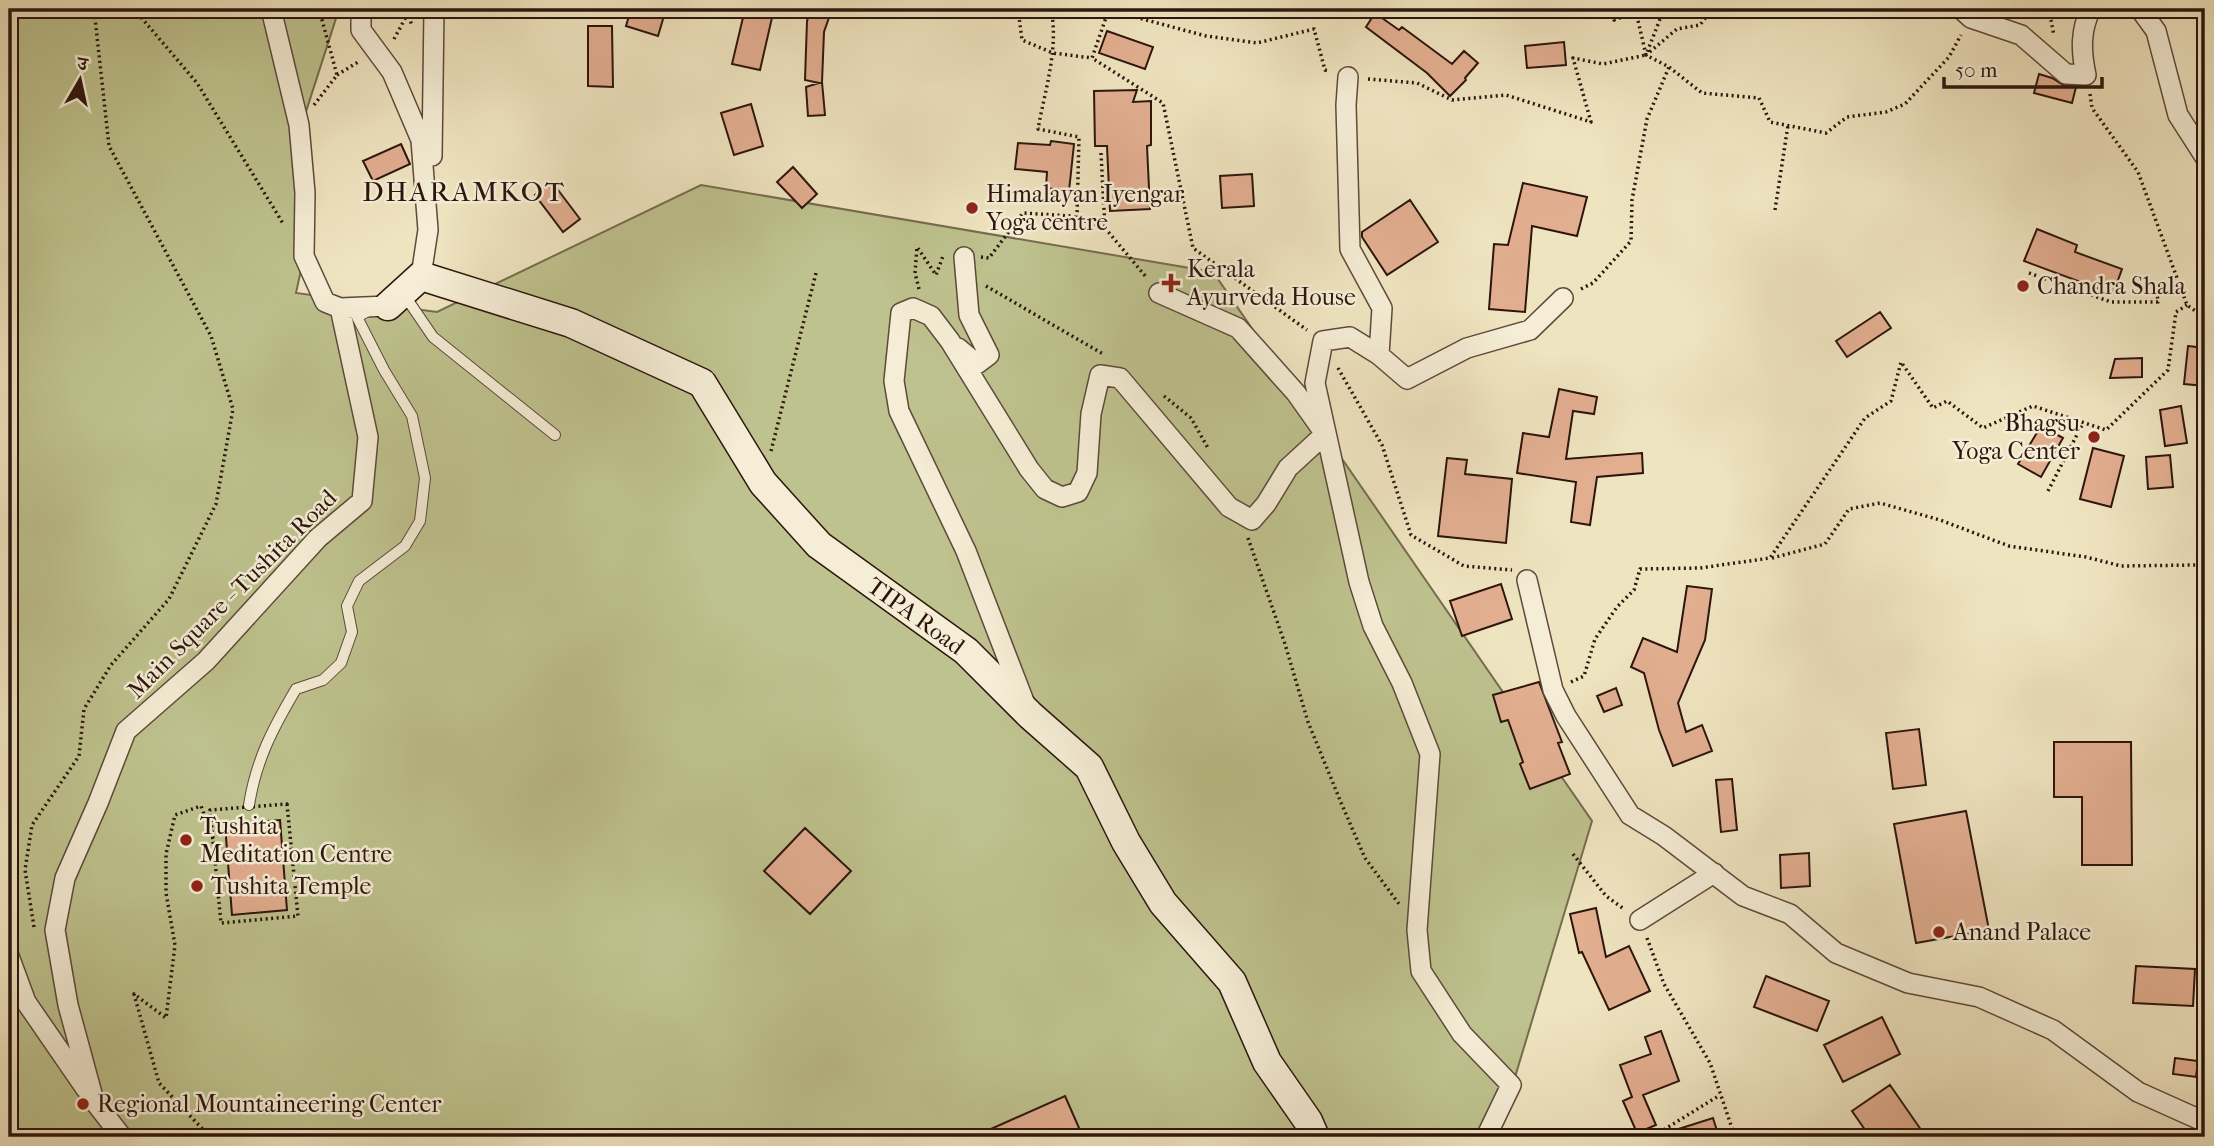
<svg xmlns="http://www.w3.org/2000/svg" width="2214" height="1146" font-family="'IM FELL French Canon','Noto Serif Devanagari',serif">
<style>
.green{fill:#bec28e;stroke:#766c4e;stroke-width:2}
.building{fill:#e2ae90;stroke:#2d150d;stroke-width:2}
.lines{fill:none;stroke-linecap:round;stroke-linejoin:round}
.lane-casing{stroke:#5e493a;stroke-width:12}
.street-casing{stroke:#5e493a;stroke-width:22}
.secondary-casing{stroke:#2d150d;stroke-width:31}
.path{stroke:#2d150d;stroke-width:3.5;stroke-dasharray:2 3.5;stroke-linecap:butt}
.lane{stroke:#f5edd6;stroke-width:10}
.street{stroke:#f5edd6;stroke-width:19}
.secondary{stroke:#f5edd6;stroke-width:28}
.poi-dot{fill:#8f2418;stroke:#f5edd6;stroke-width:2.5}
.labels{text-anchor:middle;stroke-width:5;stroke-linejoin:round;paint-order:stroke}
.poi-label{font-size:24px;fill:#2d150d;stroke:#f5edd6;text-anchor:start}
.street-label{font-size:24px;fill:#2d150d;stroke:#f5edd6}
.quarter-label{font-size:28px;letter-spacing:2px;fill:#2d150d;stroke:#f5edd6}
</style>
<rect width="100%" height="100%" fill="#efe4c0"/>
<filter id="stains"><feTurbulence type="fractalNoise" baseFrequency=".00286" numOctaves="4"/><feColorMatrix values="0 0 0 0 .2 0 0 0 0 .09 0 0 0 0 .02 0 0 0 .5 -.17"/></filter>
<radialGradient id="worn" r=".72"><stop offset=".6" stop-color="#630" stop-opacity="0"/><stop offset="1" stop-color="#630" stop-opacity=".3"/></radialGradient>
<!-- green -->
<path class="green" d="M9,9H339L303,121L304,256L296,293L437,312L701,185L1213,272L1592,821L1497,1137H9Z"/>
<!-- building -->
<path class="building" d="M631,9H666L658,36L626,26Z
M745,9H774L760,70L732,64Z
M811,9H832L824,32L822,82L825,115L808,116L806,87L819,83L805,80L807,21Z
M1375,13L1399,30L1402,27L1452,64L1464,51L1478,63L1465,78L1466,80L1450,96L1427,73L1366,27Z
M588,26H612L613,87L588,86Z
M1107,31L1153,47L1145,69L1099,53Z
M1564,42L1566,65L1527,68L1525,46Z
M2039,74L2052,78L2065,86L2076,87L2072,103L2034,93Z
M1137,90L1133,102L1151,101V145L1147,146L1150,209L1110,211L1107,146H1095L1094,91Z
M751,104L763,146L734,155L721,113Z
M1051,141L1074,144L1069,191L1046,188L1047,172L1015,169L1018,143L1050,145Z
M401,144L410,164L373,181L363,161Z
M793,167L817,194L802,208L777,182Z
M1252,174L1254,206L1222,208L1220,176Z
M552,182L580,219L563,232L535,195Z
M1523,183L1587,197L1577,236L1532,226L1525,312L1489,309L1494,244L1508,245Z
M1410,200L1438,242L1387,275L1362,237V232Z
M2037,229L2077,245L2075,252L2122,269L2113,294L2024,261Z
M1880,312L1891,328L1847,357L1836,341Z
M2188,346L2205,348V386L2184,384Z
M2142,358V377L2110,378L2115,359Z
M1559,389L1597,397L1594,414L1573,411L1566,459L1642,453L1643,473L1597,477L1590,525L1571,522L1576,482L1517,473L1523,433L1549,437Z
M2181,406L2187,443L2165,446L2160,410Z
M2041,426L2063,438L2041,477L2018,464Z
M2093,448L2124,456L2111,507L2080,499Z
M2170,455L2173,487L2148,489L2146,457Z
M1447,458L1467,460L1465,474L1512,479L1506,543L1438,536Z
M1501,584L1512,619L1462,636L1450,601Z
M1687,586L1712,589L1705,640L1678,703L1686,732L1702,725L1712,751L1673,766L1659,730L1644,673L1631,667L1643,638L1677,652Z
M1539,682L1562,742L1558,743L1570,774L1530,789L1520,764L1523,762L1508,720L1501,722L1493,695Z
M1616,688L1622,705L1604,712L1597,696Z
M1919,729L1926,785L1893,789L1886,733Z
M2054,742H2131L2132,865H2082V797H2054Z
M1732,779L1737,830L1721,832L1716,780Z
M1966,811L1989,930L1916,943L1894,824Z
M280,820L287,910L232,915L225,824Z
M805,828L851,871L810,914L764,871Z
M1809,853L1810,886L1781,888L1780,855Z
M1596,908L1606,957L1629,946L1650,991L1609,1010L1582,952L1579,953L1570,914Z
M2136,966L2195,969L2193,1006L2133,1003Z
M1766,976L1829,1001L1817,1031L1754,1007Z
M1882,1017L1900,1054L1843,1082L1824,1045Z
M1661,1031L1679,1081L1643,1095L1656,1125L1637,1133L1623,1101L1632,1097L1620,1065L1651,1054L1645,1037Z
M2175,1058L2198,1061L2196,1077L2173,1074Z
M1890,1085L1926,1137H1870L1852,1111Z
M1065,1096L1083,1137H973Z
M1713,1118L1718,1134L1708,1137H1664L1663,1134Z"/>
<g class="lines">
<!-- lane casing -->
<g class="lane-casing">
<path id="lane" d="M405,296L433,337L555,435
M249,805C256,760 273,728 296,689L323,680L341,663L352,632L347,606L359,581L405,546L420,521L425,478L412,416L384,370L357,317L368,311"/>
</g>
<!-- street casing -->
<g class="street-casing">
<path id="street" d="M271,9L299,125L305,193L304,256L325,302L340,308L388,306
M361,9V30L392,72L421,140L428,230L421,276
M1961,9L1971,18L2021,35L2066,74L2086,75C2081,52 2080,30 2091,9
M2140,9L2156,31L2178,115L2205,157
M1348,77L1346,105L1350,249L1382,308L1379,355
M432,156L434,9
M958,348L977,364L989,355L969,315L964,257
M1527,580L1553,690L1566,716L1630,815L1664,836L1743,896L1790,914L1836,953L1908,983L1979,997L2053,1030L2138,1092L2205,1122
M1025,704L966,551L899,411L894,381L901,313L913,308L931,316L950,341L1029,469L1045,489L1062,497L1078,492L1087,473L1091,414L1100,375L1120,378L1229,507L1252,520L1266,504L1288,468L1325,434L1296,393L1238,328L1159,293
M1640,920L1714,873
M9,956L26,1002L86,1089
M122,1137L94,1101L68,1005L55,930L65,878L98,803L126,731L206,661L318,538L362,501L368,437L340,308
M1486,1137L1511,1085L1462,1034L1421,971L1417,930L1430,754L1402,683L1373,626L1359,582L1315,383L1323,341L1350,337L1379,355L1407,379L1467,348L1530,330L1563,298"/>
</g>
<!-- secondary casing -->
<g class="secondary-casing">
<path id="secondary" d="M388,306L421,276L571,323L702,383L763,483L819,545L966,651L1030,715L1089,767L1126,842L1163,903L1232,982L1267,1062L1308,1121L1315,1137"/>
</g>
<!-- path -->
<path class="path" d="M134,9L197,83L284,225
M1018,9L1022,40L1053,53L1092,58
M1051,9C1059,48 1045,90 1038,129L1079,137L1077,218
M1109,9L1092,58L1163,103L1193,248L1307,330
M1611,9L1614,20L1636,12L1646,55L1664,9
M1712,9L1700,25L1677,29L1646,55L1669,67L1702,93L1759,98L1770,122L1826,133L1847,117L1886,112L1905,104L1949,57L1961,35
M2049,9L2054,36
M2197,9L2205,35
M1109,10L1206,36L1257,43L1314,29L1325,70L1329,71
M394,39L408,13L412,26
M337,75L358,62
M1368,79L1417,83L1452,100L1506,95L1591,122L1573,58L1603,64L1646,55
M2090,94L2092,108L2138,172L2187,305L2205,318
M314,105L337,75L319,9
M1101,153L1105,228
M1775,210L1788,125
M981,257L989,258L1023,213L1071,216L1105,228L1147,278
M2029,273L2111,302H2158L2157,292L2181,288
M986,286L1103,354
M919,289L915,273L917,247L936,275L943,256
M1581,289L1593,283L1631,241L1632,200L1647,119L1669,67
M1338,368L1382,445L1411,535L1464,566L1512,570
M1164,396L1191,418L1208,448
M771,451L816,273
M2048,491L2083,423
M1248,538L1285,644L1308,722L1342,805L1365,858L1399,904
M1772,558L1825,544L1849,509L1880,503L1940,520L2009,546L2086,557L2121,566L2196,565L2205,561
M1571,682L1584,676L1595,639L1617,607L1634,590L1640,569L1700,568L1770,558L1865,418L1891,401L1901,362L1933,408L1947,401L1983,428L2033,406L2106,430L2168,370L2176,312L2187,305
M287,804L298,916L221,923L210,810Z
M1573,854L1606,896L1624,909
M34,927L25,870L32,825L79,756L84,709L111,665L169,599L216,504L233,409L211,336L109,146L94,9
M1647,938L1664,984L1710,1063L1735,1137
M210,1137L159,1083L134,994L166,1018L175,945L166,893V854L175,815L201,806L213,839
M1657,1137V1134L1720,1095"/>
<!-- lane -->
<use href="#lane" class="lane"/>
<!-- street -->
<use href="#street" class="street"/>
<!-- secondary -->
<use href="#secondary" class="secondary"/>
</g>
<!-- markers -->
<g class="poi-dot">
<circle cx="972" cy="208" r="7"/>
<path d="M1167.5 272.5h7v7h7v7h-7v7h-7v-7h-7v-7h7z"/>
<circle cx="2023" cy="286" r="7"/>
<circle cx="2094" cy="437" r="7"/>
<circle cx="186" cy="840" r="7"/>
<circle cx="197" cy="886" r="7"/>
<circle cx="1939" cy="932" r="7"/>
<circle cx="83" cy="1104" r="7"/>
</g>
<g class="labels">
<!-- poi labels -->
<g class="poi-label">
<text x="986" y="202">Himalayan Iyengar<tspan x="986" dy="28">Yoga centre</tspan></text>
<text x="1187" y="277">Kerala<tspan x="1187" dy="28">Ayurveda House</tspan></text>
<text x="2037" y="294">Chandra Shala</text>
<text x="2080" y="431" text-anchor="end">Bhagsu<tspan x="2080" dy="28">Yoga Center</tspan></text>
<text x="200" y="834">Tushita<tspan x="200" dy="28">Meditation Centre</tspan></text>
<text x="211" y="894">Tushita Temple</text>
<text x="1953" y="940">Anand Palace</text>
<text x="97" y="1112">Regional Mountaineering Center</text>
</g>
<!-- street labels -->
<g class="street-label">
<text transform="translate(232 594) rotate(-45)" y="8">Main Square - Tushita Road</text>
<text transform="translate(916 616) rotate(36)" y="8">TIPA Road</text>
</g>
<!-- quarter labels -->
<g class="quarter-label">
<text x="464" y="201">DHARAMKOT</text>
</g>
</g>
<!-- margin -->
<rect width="2214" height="1146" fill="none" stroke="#efe4c0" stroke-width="35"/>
<rect x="10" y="10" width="2193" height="1125" fill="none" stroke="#2d150d" stroke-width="3.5"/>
<rect x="18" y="18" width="2179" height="1111" fill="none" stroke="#2d150d" stroke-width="2"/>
<!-- north arrow -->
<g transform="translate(80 80) rotate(9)" stroke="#f5edd6" stroke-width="5" paint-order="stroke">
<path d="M0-5L12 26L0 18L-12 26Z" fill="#2d150d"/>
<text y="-10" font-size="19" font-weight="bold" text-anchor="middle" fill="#2d150d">उ</text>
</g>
<!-- scale -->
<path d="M1944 77v10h158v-10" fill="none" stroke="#2d150d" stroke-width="3.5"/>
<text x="1955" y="77" font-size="21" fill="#2d150d" stroke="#f5edd6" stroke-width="5" paint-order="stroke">50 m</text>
<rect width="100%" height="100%" filter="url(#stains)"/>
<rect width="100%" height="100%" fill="url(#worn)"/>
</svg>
